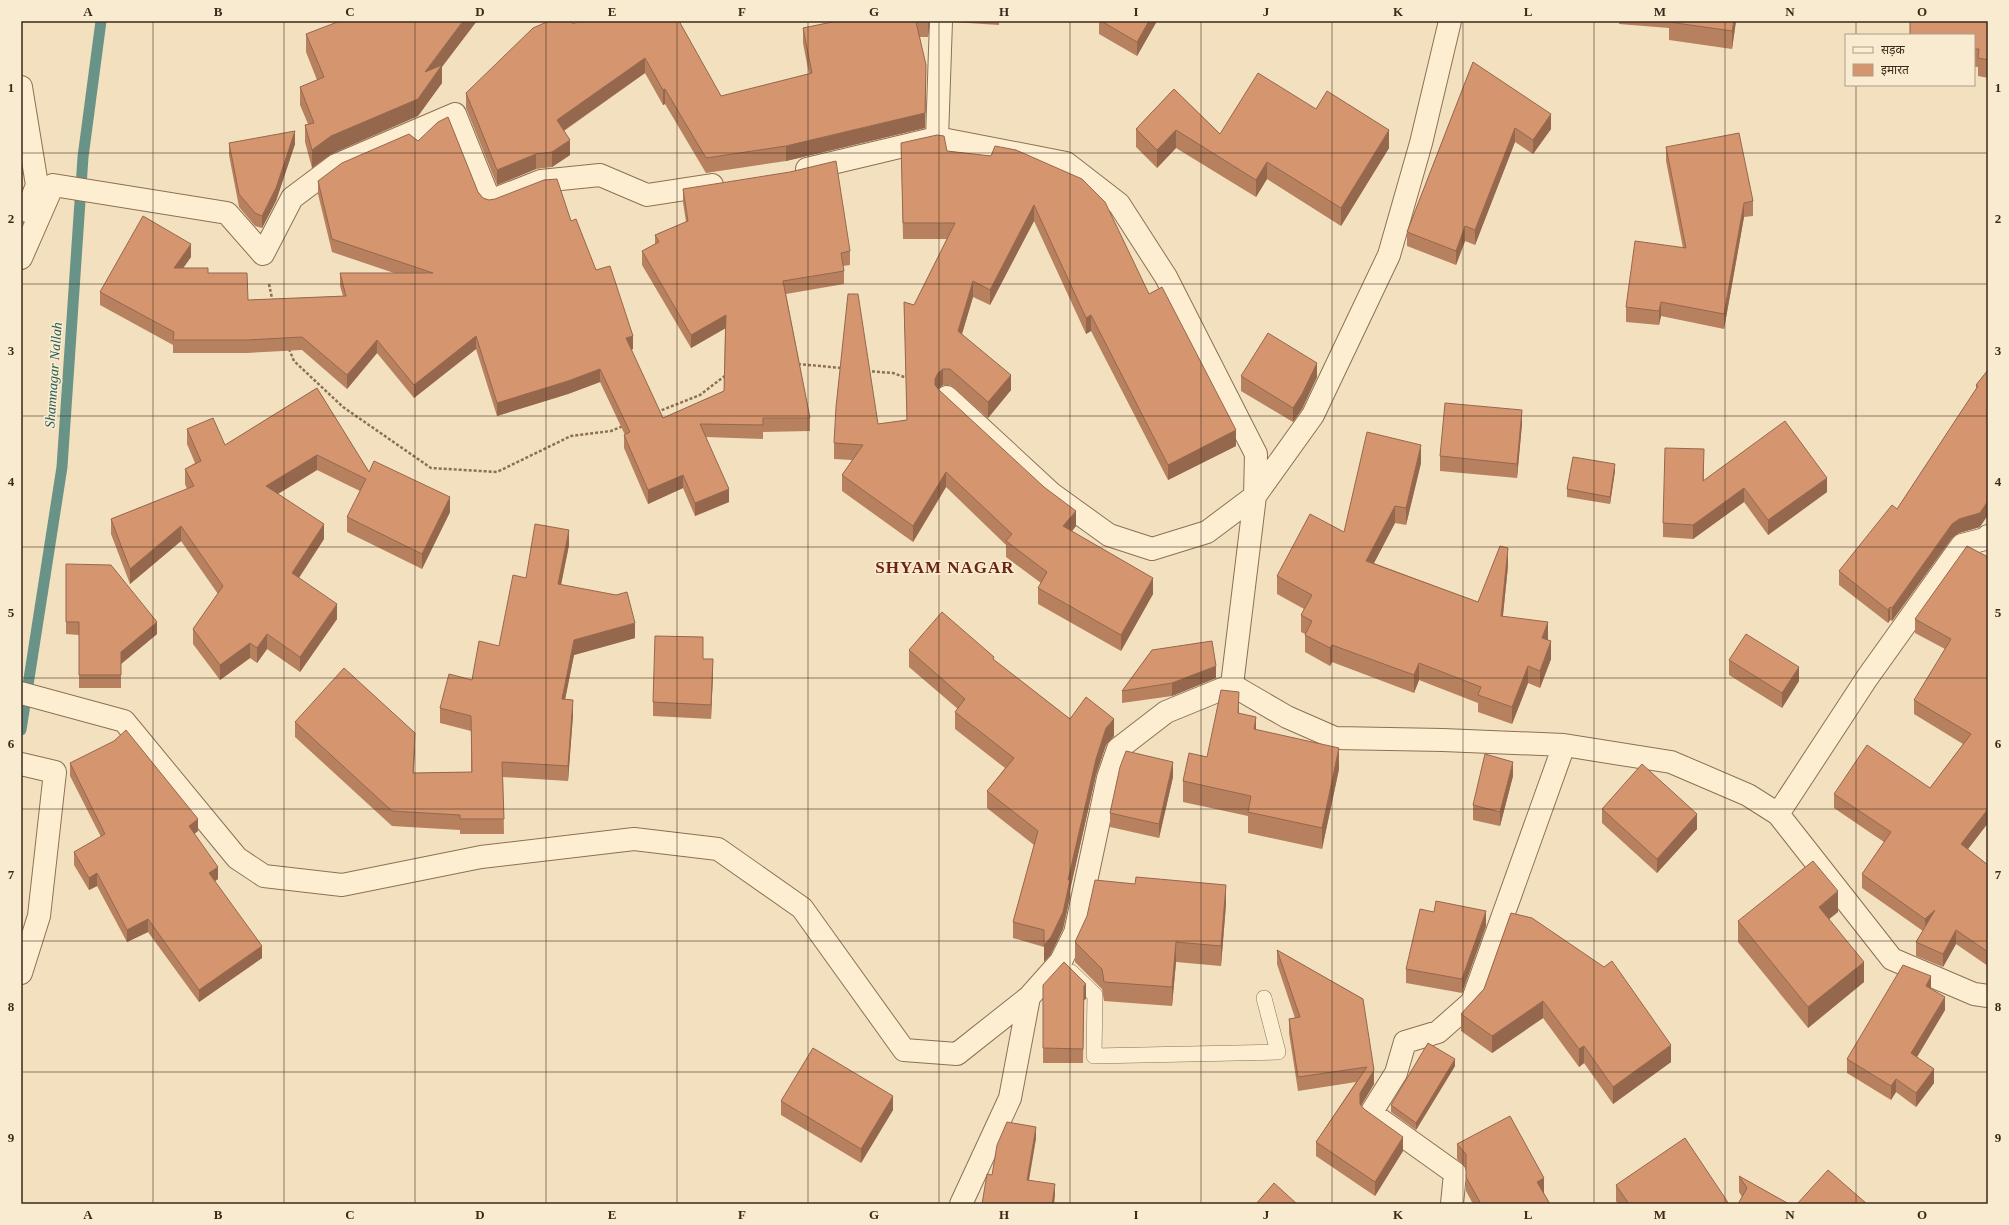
<svg xmlns="http://www.w3.org/2000/svg" width="2009" height="1225" font-family="'Times New Roman','Noto Sans Devanagari',serif">
<style>
.lines{fill:none;stroke-linecap:round;stroke-linejoin:round}
.stream{stroke:#689386;stroke-width:11}
.service-casing{stroke:#8d7054;stroke-width:16}
.minor-casing{stroke:#8d7054;stroke-width:24}
.path{stroke:#8d7054;stroke-width:2.5;stroke-dasharray:3 2;stroke-linecap:butt}
.service{stroke:#fdeed2;stroke-width:15}
.minor{stroke:#fdeed2;stroke-width:22}
.wall{fill:#b7805f}
.shaded-wall{fill:#95684e}
.building{fill:#d5956f;stroke:#95684e}
.grid{fill:none;stroke:#3b291b;stroke-width:1;stroke-opacity:0.55}
.labels{text-anchor:middle;stroke-width:3.5;stroke-linejoin:round;paint-order:stroke}
.water-label{font-size:14px;font-style:italic;fill:#285c57;stroke:#f9ebcf}
.district-label{font-size:17px;font-weight:bold;letter-spacing:1px;fill:#6d2315;stroke:#f9ebcf}
.neatline{fill:none;stroke:#3b291b;stroke-width:1.5}
.grid-label{font-size:13px;text-anchor:middle;font-weight:bold;fill:#3b291b}
</style>
<rect width="100%" height="100%" fill="#f3e0be"/>
<g class="lines">
<!-- stream -->
<path class="stream" d="M21,730L62,467L83,157L101,21"/>
<!-- service casing -->
<g class="service-casing">
<path id="service" d="M1071,972L1095,995L1094,1056L1278,1052L1264,998"/>
</g>
<!-- minor casing -->
<g class="minor-casing">
<path id="minor" d="M21,87L37,185L27,211
M937,138L941,21
M807,169L937,138L1066,163L1119,204L1166,277L1256,454L1255,496L1232,685
M21,258L53,185L227,213L263,254L292,198L336,165L455,114L490,201L541,181L600,175L647,195L712,185
M947,397L1052,494L1109,535L1152,549L1207,532L1255,496L1313,415L1389,255L1421,143L1450,21
M21,693L124,721L237,858L264,876L342,885L481,857L634,839L718,849L802,908L904,1050L957,1054L1029,997L1061,961L1075,933L1108,778L1118,749L1166,712L1232,685L1287,717L1335,738L1443,740L1564,745L1671,762L1748,795L1778,814L1892,959L1974,994L1988,996
M21,764L55,772L39,916L21,973
M1778,814L1867,678L1962,545L1985,539L1988,536
M961,1204L1010,1098L1029,997
M1452,1204L1455,1173L1371,1113L1396,1073L1405,1042L1438,1032L1472,1002L1564,745"/>
</g>
<!-- path -->
<path class="path" d="M269,284L273,303
M289,349L294,361L343,407L431,468L497,472L571,436L611,431L623,426
M798,364L842,368
M867,371L893,373L907,378
M657,412L700,395L726,375"/>
<!-- service -->
<use href="#service" class="service"/>
<!-- minor -->
<use href="#minor" class="minor"/>
</g>
<!-- wall -->
<path class="wall" d="M579,21L721,96L809,74L803,43V28L837,21H930L928,37H920L926,81L925,128L786,161L706,173L665,104L663,105L645,73L564,131L570,155L552,167L536,169L497,185L466,108V93Z
M953,21H999V25L953,22Z
M1099,21H1157L1137,56L1099,34Z
M1619,21H1736L1732,49L1669,40V28L1619,24Z
M1988,21V78L1978,76V67H1974V35Z
M306,34L442,67V83L418,116L331,154L312,168L305,142V125L308,124L300,105V87L317,80L306,52Z
M1473,62L1551,129L1533,154L1515,142L1475,245L1465,241L1456,265L1407,246V232Z
M1174,89L1220,134L1316,109L1389,148L1341,226L1267,179L1256,197L1176,148L1157,168L1136,147V129Z
M229,143L295,144L276,201L262,228L255,226L239,207L229,155Z
M901,143L947,151L991,156L1149,294L1236,446L1168,480L1091,331L1086,334L1034,221L990,305L973,297L962,334L1011,390L988,418L950,385H943L938,389L1076,526L1072,531L1153,594L1121,651L1038,604V588L1041,583L1006,557V545L946,487L913,542L842,491V475L852,460L834,459V443L878,424L907,420L904,302L914,305L947,239H903Z
M1666,147L1753,201V216L1744,217L1724,329L1661,316L1659,325L1626,322V307L1683,248L1666,161Z
M318,181L478,192L483,198L489,200L571,221L596,270L633,349L631,350L663,418L724,391L725,328L691,348L642,265V251L655,244V235L686,222L683,202V189L850,251V265L843,266L844,271V284L786,294L810,418V431L763,432V439L706,437L729,502L695,516L683,488L648,504L624,448V435H625L600,382L568,394L497,416L476,349L414,398L377,353L347,389L302,350L247,353H173V345L100,305V292L191,257L183,268L208,273L248,300L343,296L340,286V273H394L332,252L318,194Z
M1988,370L1980,527L1959,533L1952,538L1892,621L1890,620L1888,623L1839,585V571L1897,509L1976,389V385Z
M1241,376L1317,377L1302,409L1293,422L1241,391Z
M317,388L369,472L450,512L422,569L347,532V517L360,491L317,470L278,494L324,539L299,578L337,619L300,672L267,649L257,663L250,658L220,680L193,644V629L218,594L181,541L130,584L111,534V519L187,489L185,484V469L195,463L187,444V429L225,445Z
M1522,424L1517,478L1440,471V456Z
M1421,463L1406,525L1395,523L1374,563L1478,602L1508,566L1503,616L1548,639L1551,659L1540,688L1528,683L1512,724L1478,712V703L1419,680L1414,693L1332,662L1330,666L1305,652V634L1301,632V615L1304,609L1277,594V576L1344,532Z
M1704,463V480L1827,492L1768,535L1744,502L1693,539L1663,537V523Z
M1615,471L1610,504L1567,497V489Z
M569,545L561,585L635,638L574,655L565,700L573,715L568,781L503,777L504,834H460V830L392,826L295,737V722L415,748L413,773L471,772V731L440,723V708L472,680L499,646L526,578Z
M1988,557V823L1968,849L1988,865V966L1956,944L1943,967L1916,956V942L1923,931L1862,888V874L1884,842L1834,808V794L1930,788L1963,744L1914,714V700L1945,649L1915,633V619Z
M66,564L157,634L121,664V688H79V635L66,634Z
M909,650L994,660L1070,719L1114,736L1106,745L1096,775L1070,890V897L1063,929L1051,954L1044,962V947L1013,938V922L1034,845L987,808V791L1005,768L955,729V712L958,709L909,667Z
M1152,650L1216,678L1172,696L1122,703V691Z
M703,659L713,673L711,719L653,716V702Z
M1729,660L1799,681L1782,708L1729,675Z
M1239,713L1256,730L1339,769L1322,849L1248,833V816L1183,802V781L1207,757Z
M70,763L198,831L194,834L218,879L215,881L262,958L199,1002L148,932L127,942L97,886L89,890L74,865V852L101,837L70,776Z
M1513,776L1500,826L1473,820V805Z
M1173,777L1159,838L1110,827V813Z
M1602,809L1697,829L1657,873L1602,823Z
M1226,904L1221,966L1176,962L1172,1006L1104,1001L1102,989L1075,962V942Z
M1838,912L1829,919L1864,982L1808,1028L1738,942V921Z
M1511,913L1671,1062L1613,1104L1584,1063L1579,1067L1543,1018L1492,1053L1461,1031V1014L1484,989Z
M1486,926L1462,993L1406,983V969Z
M1277,950L1363,999L1374,1084L1361,1106L1403,1151L1375,1196L1316,1156V1142L1356,1082L1298,1091L1289,1033V1019L1295,1018L1277,964Z
M1043,985L1086,999L1084,1000L1083,1063H1043Z
M1931,989L1945,1010L1917,1057L1934,1083L1916,1107L1896,1092L1891,1100L1847,1073V1059Z
M1455,1066L1416,1130L1391,1112V1105Z
M781,1101L893,1110L861,1163L781,1115Z
M1457,1144L1544,1192V1193L1550,1204H1473L1466,1191V1168L1457,1159Z
M1739,1176L1789,1204L1742,1197L1739,1192Z
M1616,1185L1729,1204H1618L1616,1201Z"/>
<!-- shaded-wall -->
<path class="shaded-wall" d="M463,21H477L442,67V83L418,116L331,154L312,168V150L331,136L425,72Z
M928,21H930L928,37Z
M1149,21H1157L1137,56V42Z
M1734,21H1736L1732,49V31Z
M645,58V73L557,135V120Z
M926,65L925,128L786,161V146Z
M665,89V104L663,105V90Z
M1551,114V129L1533,154V140Z
M1515,128V142L1475,245V230Z
M1176,130V148L1157,168V150Z
M1389,130V148L1341,226V208Z
M295,131V144L276,201L262,228V216Z
M570,140V155L552,167V152Z
M536,154V169L497,185V170Z
M1267,162V179L1256,197V180Z
M1744,203V217L1724,329V314Z
M1034,205V221L990,305V290Z
M1465,226V241L1456,265V251Z
M191,244V257L174,281V268Z
M973,281V297L958,347V331Z
M1661,302V316L1659,325V311Z
M726,315V328L691,348V335Z
M1091,315V331L1086,334V318Z
M476,336V349L414,398V385Z
M633,336V349L626,352V338Z
M377,340V353L347,389V375Z
M1317,363V377L1302,409L1293,422V408Z
M600,369V382L568,394L497,416V403Z
M943,369V385L938,389L935,395V379L938,373Z
M1011,375V390L988,418V402Z
M1522,410V424L1517,478V464Z
M1236,430V446L1168,480V465Z
M1421,445V463L1406,525V508Z
M317,455V470L266,501V486Z
M1615,464V471L1610,504V497Z
M946,472V487L913,542V526Z
M683,475V488L648,504V490Z
M1827,478V492L1768,535V520Z
M1744,488V502L1693,539V525Z
M729,489V502L695,516V503Z
M450,497V512L422,569V554Z
M1988,501V515L1980,527L1959,533L1952,538L1892,621V608L1952,524Z
M1395,506V523L1366,578V561Z
M1076,511V526L1063,542V526Z
M324,524V539L292,588V573Z
M181,526V541L130,584V569Z
M569,530V545L558,599V584Z
M1508,548V566L1501,633V616Z
M1153,578V594L1121,651V635Z
M337,604V619L300,672V657Z
M1890,607V620L1888,623V610Z
M157,622V634L121,664V652Z
M1548,622V639L1542,655V638Z
M635,623V638L574,655L562,714V699L574,640Z
M267,634V649L257,663V648Z
M1551,641V659L1540,688V671Z
M250,643V658L220,680V665Z
M1332,645V662L1330,666V648Z
M713,659V673L711,719V705Z
M1419,663V680L1414,693V675Z
M1216,666V678L1172,696V683Z
M1528,666V683L1512,724V707Z
M1799,667V681L1782,708V693Z
M1239,692V713H1238Z
M573,700V715L568,781V766Z
M1256,717V738L1254,729Z
M1114,719V736L1106,745L1096,775L1070,890V897L1063,929L1051,954L1044,962V945L1068,880L1096,759L1106,728Z
M415,733V748L413,788V773Z
M1339,748V769L1322,849V828Z
M1173,762V777L1159,838V824Z
M1513,762V776L1500,826V812Z
M1988,809V823L1961,858V844Z
M1697,814V829L1657,873V859Z
M198,819V831L189,838V826Z
M218,867V879L209,885V873Z
M97,873V886L89,890V878Z
M1226,885V904L1221,966V946Z
M1838,891V912L1819,927V907Z
M1935,910L1925,933V919Z
M1486,911V926L1462,993V979Z
M148,919V932L127,942V930Z
M1956,930V944L1943,967V954Z
M1176,942V962L1172,1006V987Z
M262,946V958L199,1002V990Z
M1864,962V982L1808,1028V1007Z
M1931,976V989L1926,986Z
M1086,984V999L1084,1000L1083,1063L1084,986Z
M1945,997V1010L1911,1067V1053Z
M1543,1001V1018L1492,1053V1036Z
M1671,1045V1062L1613,1104V1087Z
M1584,1046V1063L1579,1067V1049Z
M1455,1059V1066L1416,1130V1123Z
M1934,1069V1083L1916,1107V1093Z
M1374,1070V1084L1360,1107V1093Z
M1896,1079V1092L1891,1100V1086Z
M893,1096V1110L861,1163V1149Z
M1036,1127V1139L1027,1192V1180Z
M1403,1137V1151L1375,1196V1182Z
M1544,1178V1192L1537,1196V1182Z
M1055,1184V1196L1054,1204H1052Z"/>
<!-- building -->
<path class="building" d="M340,21H463L425,72L442,65L418,99L331,136L312,150L305,125L314,123L300,87L324,77L306,34Z
M549,21H571L573,24L579,21H679L721,96L812,73L803,28L837,21H928V22H916L926,65L925,113L786,146L706,158L665,89L663,90L645,58L557,120L570,140L552,152L536,154L497,170L466,93L533,28Z
M1101,21H1149L1137,42Z
M1669,21H1734L1732,31L1669,22Z
M1910,21H1988V60L1978,58L1979,49H1974V35H1910Z
M1473,62L1551,114L1533,140L1515,128L1475,230L1465,226L1456,251L1407,232Z
M1258,73L1316,109L1327,91L1389,130L1341,208L1267,162L1256,180L1176,130L1157,150L1136,129L1174,89L1220,134Z
M448,117L478,192L483,198L489,200L495,199L544,180L557,179L571,221L576,219L596,270L610,266L633,336L626,338L663,418L724,391L726,315L691,335L642,251L659,242L655,235L688,221L683,189L790,172L836,161L850,251L841,253L844,271L783,281L810,418H763V425L700,424L729,489L695,503L683,475L648,490L624,435L630,432L600,369L568,381L497,403L476,336L414,385L377,340L347,375L302,337L247,340H173L174,332L100,292L143,216L191,244L174,268H208V273H247L248,300L346,296L340,273H433L332,239L318,181L342,163L409,134L418,141L438,122Z
M295,131L276,188L262,216L255,213L239,194L229,143Z
M1739,133L1753,201L1744,203L1724,314L1661,302L1659,311L1626,307L1635,241L1686,248L1666,147Z
M937,135L944,136L947,151L991,156L995,146L1016,150L1082,179L1105,202L1149,294L1162,287L1236,430L1168,465L1091,315L1086,318L1034,205L990,290L973,281L958,331L1011,375L988,402L950,369H943L938,373L935,379V385L939,390L1044,487L1076,511L1063,526L1153,578L1121,635L1038,588L1047,572L1006,541L1012,534L946,472L913,526L842,475L863,445L834,443L836,407L848,294H858L878,424L907,420L904,302L914,305L955,223H903L901,143Z
M1268,333L1317,363L1302,394L1293,408L1241,376Z
M1988,370V501L1980,513L1959,519L1952,524L1892,608L1890,607L1888,610L1839,571L1892,505L1897,509L1978,386L1976,385Z
M317,388L369,472L374,461L450,497L422,554L347,517L366,479L317,455L266,486L324,524L292,573L337,604L300,657L267,634L257,648L250,643L220,665L193,629L223,586L181,526L130,569L111,519L194,486L185,469L201,461L187,429L213,418L225,445Z
M1445,403L1522,410L1517,464L1440,456Z
M1785,421L1827,478L1768,520L1744,488L1693,525L1663,523L1665,448L1704,449L1703,481Z
M1367,432L1421,445L1406,508L1395,506L1366,561L1478,602L1500,546L1508,548L1501,616L1548,622L1542,638L1551,641L1540,671L1528,666L1512,707L1478,695L1481,687L1419,663L1414,675L1332,645L1330,648L1305,635L1312,621L1301,615L1312,595L1277,576L1310,514L1344,532Z
M1573,457L1615,464L1610,497L1567,489Z
M535,524L569,530L558,584L616,595L627,592L635,623L574,640L562,699L573,700L568,766L502,762L504,819H460V815L392,811L295,722L344,668L415,733L413,773L472,772L471,716L440,708L449,674L472,680L479,641L499,646L513,575L526,578Z
M1967,546L1988,557V809L1961,844L1988,865V952L1956,930L1943,954L1916,942L1935,910L1925,919L1862,874L1891,832L1834,794L1867,745L1930,788L1971,734L1914,700L1951,639L1915,619Z
M66,564L111,565L157,622L121,652V675H79V622H66Z
M942,612L994,657L993,659L1070,719L1086,697L1114,719L1106,728L1096,759L1068,880H1070L1063,912L1051,937L1044,945V930L1013,922L1038,831L987,791L1014,758L955,712L965,699L909,650Z
M1746,634L1799,667L1782,693L1729,660Z
M655,636L703,637V659H713L711,705L653,702Z
M1212,641L1216,666L1172,683L1122,691L1152,650Z
M1221,690L1239,692L1238,713L1256,717L1254,729L1339,748L1322,828L1248,812L1251,796L1183,781L1189,753L1207,757Z
M126,730L198,819L189,826L218,867L209,873L262,946L199,990L148,919L127,930L97,873L89,878L74,852L105,834L70,763L114,741Z
M1126,751L1173,762L1159,824L1110,813L1120,767Z
M1485,754L1513,762L1500,812L1473,805Z
M1642,764L1697,814L1657,859L1602,809Z
M1813,861L1838,891L1819,907L1864,962L1808,1007L1738,921Z
M1136,877L1226,885L1221,946L1176,942L1172,987L1104,982L1102,969L1075,942L1087,916L1095,880L1135,884Z
M1436,901L1486,911L1462,979L1406,969L1420,909L1434,912Z
M1511,913L1532,918L1604,967L1612,961L1671,1045L1613,1087L1584,1046L1579,1049L1543,1001L1492,1036L1461,1014L1484,989Z
M1277,950L1363,999L1374,1070L1360,1093V1104L1364,1109L1403,1137L1375,1182L1316,1142L1367,1067L1298,1077L1289,1019L1300,1017Z
M1064,962L1086,984L1084,986L1083,1049L1043,1048V985Z
M1903,965L1931,976L1926,986L1945,997L1911,1053L1934,1069L1916,1093L1896,1079L1891,1086L1847,1059Z
M1428,1043L1455,1059L1416,1123L1391,1105Z
M813,1048L893,1096L861,1149L781,1101Z
M1510,1116L1544,1178L1537,1182L1550,1204H1481L1466,1177V1154L1457,1144Z
M1007,1122L1036,1127L1027,1180L1055,1184L1052,1204H982L987,1174L992,1175L997,1145Z
M1685,1138L1729,1204H1629L1616,1185Z
M1828,1170L1867,1204H1797Z
M1739,1176L1789,1204H1738L1747,1188Z
M1274,1183L1297,1204H1256Z"/>
<!-- grid -->
<path class="grid" d="M153,21V1204M284,21V1204M415,21V1204M546,21V1204M677,21V1204M808,21V1204M939,21V1204M1070,21V1204M1201,21V1204M1332,21V1204M1463,21V1204M1594,21V1204M1725,21V1204M1856,21V35M1856,85V1204M21,153H1988M21,284H1988M21,416H1988M21,547H1988M21,678H1988M21,809H1988M21,941H1988M21,1072H1988"/>
<g class="labels">
<!-- water labels -->
<g class="water-label">
<text transform="translate(53 375) rotate(-86)" y="5">Shamnagar Nallah</text>
</g>
<!-- district labels -->
<g class="district-label">
<text x="945" y="573">SHYAM NAGAR</text>
</g>
</g>
<!-- border -->
<rect width="2009" height="1225" fill="none" stroke="#f9ebcf" stroke-width="44"/>
<!-- legend -->
<rect x="1845" y="34" width="130" height="52" fill="#f9ebcf" stroke="#ad9d87"/>
<rect x="1853" y="47" width="20" height="6" fill="#fdeed2" stroke="#ad9d87"/>
<text x="1881" y="54" font-size="12" fill="#3b291b">सड़क</text>
<rect x="1853" y="64" width="20" height="12" fill="#d5956f" stroke="#ad9d87"/>
<text x="1881" y="74" font-size="12" fill="#3b291b">इमारत</text>
<rect x="22" y="22" width="1965" height="1181" class="neatline"/>
<g class="grid-label">
<text x="88" y="16">A</text>
<text x="218" y="16">B</text>
<text x="350" y="16">C</text>
<text x="480" y="16">D</text>
<text x="612" y="16">E</text>
<text x="742" y="16">F</text>
<text x="874" y="16">G</text>
<text x="1004" y="16">H</text>
<text x="1136" y="16">I</text>
<text x="1266" y="16">J</text>
<text x="1398" y="16">K</text>
<text x="1528" y="16">L</text>
<text x="1660" y="16">M</text>
<text x="1790" y="16">N</text>
<text x="1922" y="16">O</text>
<text x="11" y="92">1</text>
<text x="1998" y="92">1</text>
<text x="11" y="223">2</text>
<text x="1998" y="223">2</text>
<text x="11" y="355">3</text>
<text x="1998" y="355">3</text>
<text x="11" y="486">4</text>
<text x="1998" y="486">4</text>
<text x="11" y="617">5</text>
<text x="1998" y="617">5</text>
<text x="11" y="748">6</text>
<text x="1998" y="748">6</text>
<text x="11" y="879">7</text>
<text x="1998" y="879">7</text>
<text x="11" y="1011">8</text>
<text x="1998" y="1011">8</text>
<text x="11" y="1142">9</text>
<text x="1998" y="1142">9</text>
<text x="88" y="1219">A</text>
<text x="218" y="1219">B</text>
<text x="350" y="1219">C</text>
<text x="480" y="1219">D</text>
<text x="612" y="1219">E</text>
<text x="742" y="1219">F</text>
<text x="874" y="1219">G</text>
<text x="1004" y="1219">H</text>
<text x="1136" y="1219">I</text>
<text x="1266" y="1219">J</text>
<text x="1398" y="1219">K</text>
<text x="1528" y="1219">L</text>
<text x="1660" y="1219">M</text>
<text x="1790" y="1219">N</text>
<text x="1922" y="1219">O</text>
</g>
</svg>
